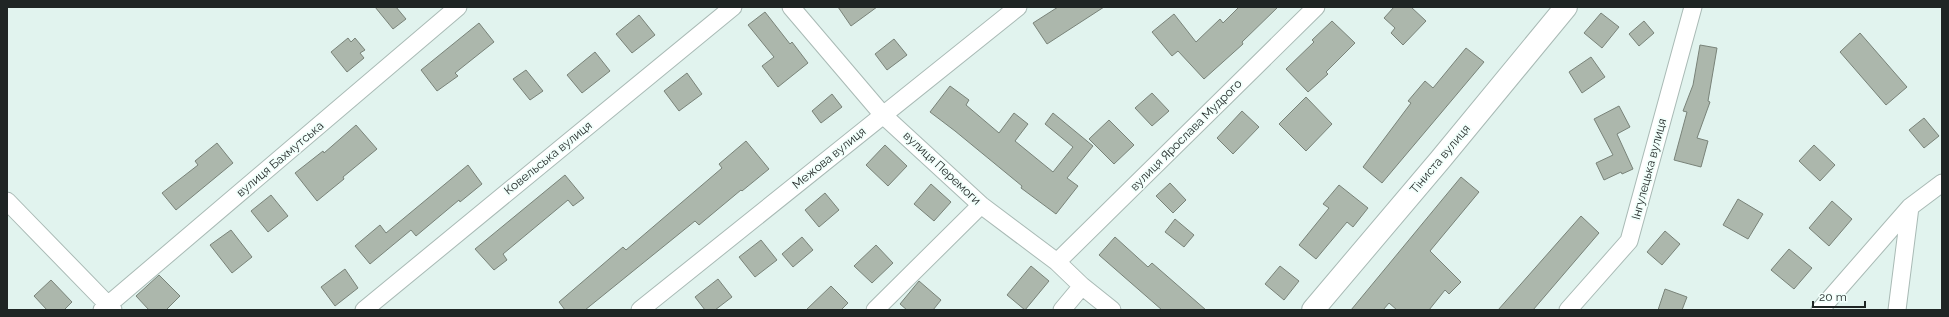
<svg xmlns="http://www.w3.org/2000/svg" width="1949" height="317" font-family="Raleway,sans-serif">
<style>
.building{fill:#acb7ac;stroke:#798379}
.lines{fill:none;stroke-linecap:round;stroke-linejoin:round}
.street-casing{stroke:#a9bab5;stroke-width:19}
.secondary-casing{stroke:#a9bab5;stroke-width:24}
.street{stroke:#fff;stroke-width:17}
.secondary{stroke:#fff;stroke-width:22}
.labels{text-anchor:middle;stroke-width:3.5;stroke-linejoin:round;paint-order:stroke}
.street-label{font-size:12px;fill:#1f2524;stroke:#f1fffb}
</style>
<rect width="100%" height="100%" fill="#e1f3ee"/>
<!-- building -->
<path class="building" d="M375,7H396L406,19L393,29Z
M838,7H877L851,26Z
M1058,7H1104L1047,44L1033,23Z
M1239,7H1278L1242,42L1243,44L1204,79L1178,51L1172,56L1152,32L1174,14L1196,42L1220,19L1223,23Z
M1394,7H1411L1426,21L1403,45L1391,33L1395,28L1384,18Z
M765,12L790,44L792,42L808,63L778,87L762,66L774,57L748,25Z
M1601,13L1619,27L1602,48L1584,33Z
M639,15L655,35L632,53L616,34Z
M1332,21L1355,43L1326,72L1328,74L1308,92L1286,69L1314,42L1312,40Z
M1644,21L1654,33L1639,46L1629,34Z
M479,23L494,42L455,73L458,76L437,91L421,70Z
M1860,33L1907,87L1886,105L1840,52Z
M348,38L351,42L355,38L365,50L360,53L364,58L347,72L331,52Z
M894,39L907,55L887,70L875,54Z
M1700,45L1717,48L1708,101L1710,102L1697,138L1708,141L1701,167L1674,160L1687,112L1683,111L1693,85Z
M1466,48L1484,62L1382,183L1363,167L1411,103L1408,101L1425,81L1433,88Z
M595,52L610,71L582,93L567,75Z
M1591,57L1605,77L1582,93L1569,72Z
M526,70L543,91L530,100L513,79Z
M687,73L702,94L679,111L664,91Z
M950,86L969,100L966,105L999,133L1014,113L1028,124L1015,141L1053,172L1073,147L1045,124L1053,113L1093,146L1067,178L1078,186L1056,214L1021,188L1022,186L955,131L930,112Z
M1152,93L1169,111L1152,126L1135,108Z
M832,94L842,107L821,123L812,111Z
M1306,97L1332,124L1306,151L1279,124Z
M1619,106L1630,127L1617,134L1633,169L1622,174L1621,172L1604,180L1596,163L1613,155L1594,119Z
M1242,111L1259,127L1233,154L1217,138Z
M1924,118L1939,136L1924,148L1909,130Z
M1109,120L1134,145L1114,164L1089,139Z
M356,125L377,149L343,177L344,179L317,201L295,173L323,151L324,153Z
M746,141L769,169L742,191L741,190L699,225L695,221L585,310H565L559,302L623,247L626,250L722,168L719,164Z
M217,143L233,163L176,210L162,193L198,165L195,161Z
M885,145L907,166L888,186L866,165Z
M1814,145L1835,165L1820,181L1799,161Z
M468,165L482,184L460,202L459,200L416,236L411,230L370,264L355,246L380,225L386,233Z
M565,175L584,198L573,206L568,200L503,254L507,260L494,270L475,249Z
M1461,177L1479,192L1430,251L1461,282L1449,294L1445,290L1429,310H1397L1389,303L1383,310H1351Z
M1170,183L1186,200L1173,213L1156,196Z
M931,184L951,202L934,221L914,204Z
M1339,185L1368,208L1353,227L1347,222L1316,259L1299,245L1329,208L1323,204Z
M825,193L839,210L819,227L805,210Z
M271,195L288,216L268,232L251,211Z
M1738,199L1763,214L1748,239L1723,225Z
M1832,201L1852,219L1829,246L1809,228Z
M1581,216L1599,233L1533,310H1498Z
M1175,219L1194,235L1184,247L1165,232Z
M231,230L252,257L232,273L210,245Z
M1665,231L1680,244L1662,265L1647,252Z
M802,237L813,250L793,267L782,254Z
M1115,237L1148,267L1152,263L1206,310H1162L1099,255Z
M761,240L777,260L755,277L739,257Z
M876,245L893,263L872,283L854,266Z
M1789,249L1812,268L1794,289L1771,270Z
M1031,266L1049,281L1025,310L1007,295Z
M1280,266L1299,281L1284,300L1265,284Z
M345,269L358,288L335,306L321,287Z
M159,275L180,296L166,310H149L136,296Z
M718,279L732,297L715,310H705L695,297Z
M51,280L72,302L64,310H47L34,296Z
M919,281L941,300L933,310H907L900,304Z
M831,286L848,303L841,310H806Z
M1665,289L1687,297L1682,310H1658Z"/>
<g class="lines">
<!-- street casing -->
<g class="street-casing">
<path id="street" d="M791,7L883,115L981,205L1057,262L1082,286L1112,310
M7,201L113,310
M1057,262L1316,7
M102,310L458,7
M364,310L733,7
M640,310L1018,7
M875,310L981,205
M1062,310L1082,286
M1568,310L1629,241L1693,7
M1820,310L1910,207L1942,183
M1897,310L1910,207"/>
</g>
<!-- secondary casing -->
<g class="secondary-casing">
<path id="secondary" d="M1313,310L1440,160L1566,7"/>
</g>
<!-- street -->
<use href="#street" class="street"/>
<!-- secondary -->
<use href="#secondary" class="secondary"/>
</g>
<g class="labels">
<!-- street labels -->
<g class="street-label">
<text transform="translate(1186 135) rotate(-45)" y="4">вулиця Ярослава Мудрого</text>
<text transform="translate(548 158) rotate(-39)" y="4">Ковельська вулиця</text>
<text transform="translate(829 158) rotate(-39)" y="4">Межова вулиця</text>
<text transform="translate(280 159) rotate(-40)" y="4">вулиця Бахмутська</text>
<text transform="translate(1440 159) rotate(-50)" y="4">Тіниста вулиця</text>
<text transform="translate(942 168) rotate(43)" y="4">вулиця Перемоги</text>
<text transform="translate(1649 169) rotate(-75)" y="4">Інгулецька вулиця</text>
</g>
</g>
<!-- border -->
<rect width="1949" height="317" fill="none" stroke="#1f2524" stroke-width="16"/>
<!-- scale -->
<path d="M1813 301v6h52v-6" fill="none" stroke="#1f2524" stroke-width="2"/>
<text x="1819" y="301" font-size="12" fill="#1f2524" stroke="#f1fffb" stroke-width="3" paint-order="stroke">20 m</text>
</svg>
